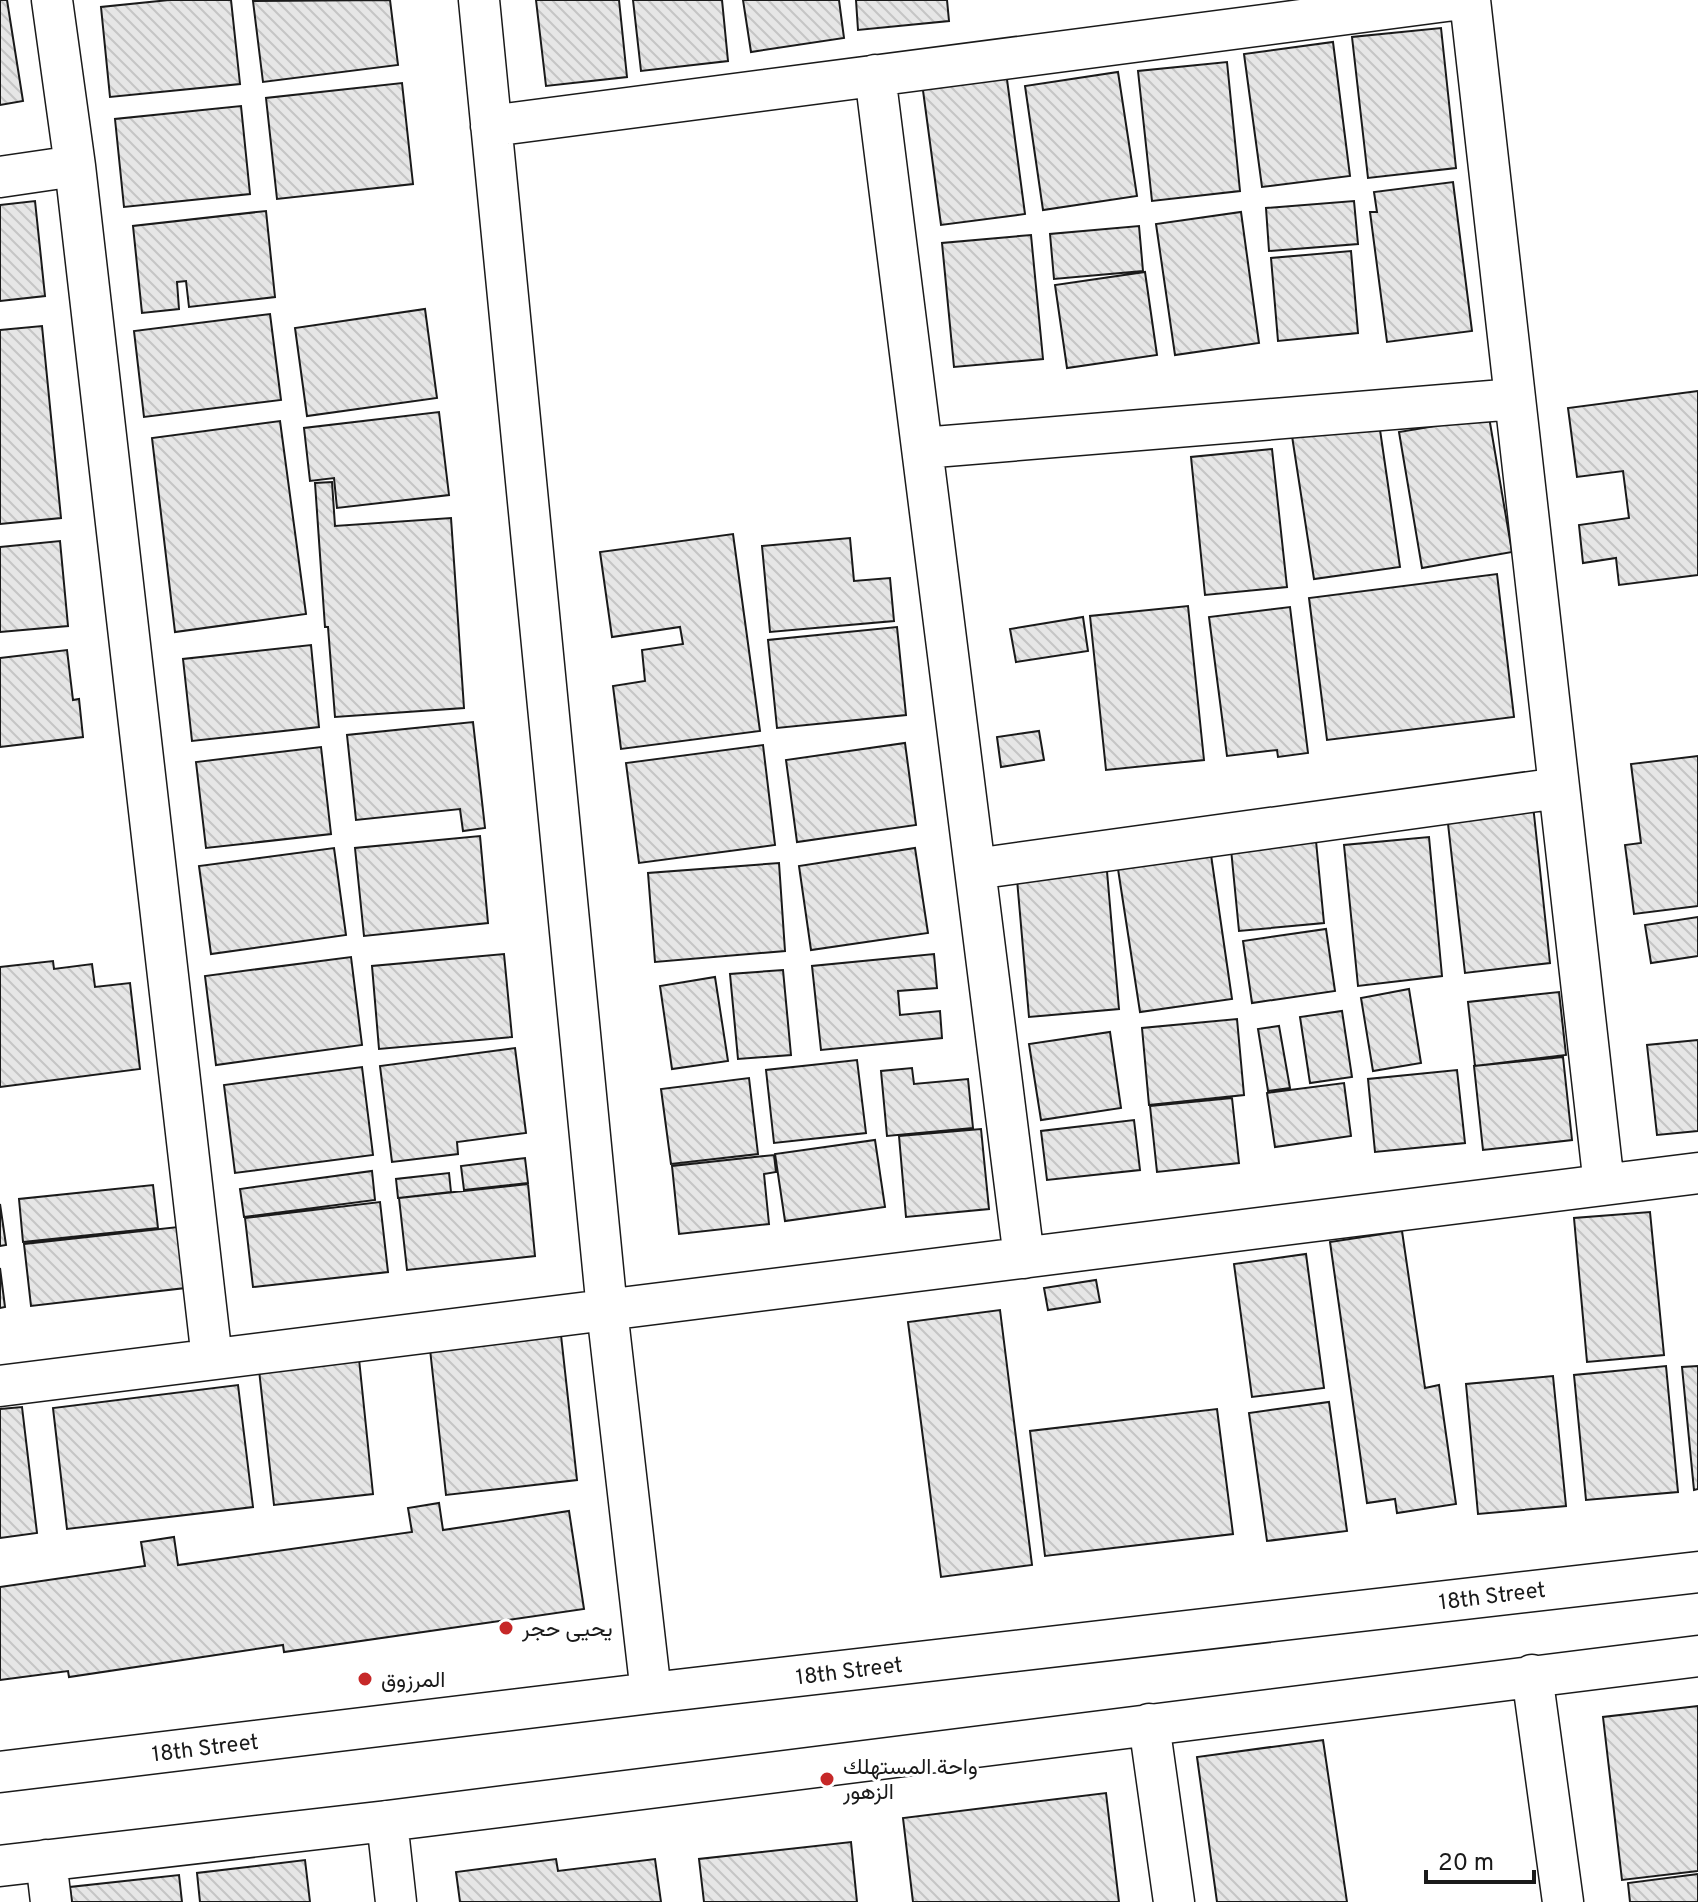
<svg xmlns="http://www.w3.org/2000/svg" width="1698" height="1902" font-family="Overpass,Vazirmatn,sans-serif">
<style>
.building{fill:url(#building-back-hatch);stroke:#1a1a1a;stroke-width:2}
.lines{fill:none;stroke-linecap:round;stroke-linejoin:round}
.minor-casing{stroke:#1a1a1a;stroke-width:43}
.minor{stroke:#fff;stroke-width:40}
.poi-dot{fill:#c62828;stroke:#fff;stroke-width:3}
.labels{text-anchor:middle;stroke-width:6;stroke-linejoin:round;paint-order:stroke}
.street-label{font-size:22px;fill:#1a1a1a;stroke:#fff}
.poi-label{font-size:22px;fill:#1a1a1a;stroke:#fff;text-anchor:start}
</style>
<defs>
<pattern id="building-back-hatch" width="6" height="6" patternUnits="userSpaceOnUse" patternTransform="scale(2)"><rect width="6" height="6" fill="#e6e6e6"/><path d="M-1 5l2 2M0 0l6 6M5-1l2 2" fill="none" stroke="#c5c5c5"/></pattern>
</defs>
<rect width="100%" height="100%" fill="#fff"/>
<!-- building -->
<path class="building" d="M0,0H7L23,101L0,105Z
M169,0H231L240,84L110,97L101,7Z
M390,0L398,65L263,82L253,1Z
M536,0H619L627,77L546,86Z
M633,0H722L728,61L641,71Z
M743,0H839L844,38L751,52Z
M856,0H947L949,21L858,30Z
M1441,28L1456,168L1368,178L1352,37Z
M1333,42L1350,176L1262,187L1244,54Z
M1227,62L1240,191L1152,201L1138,71Z
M1006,72L1025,214L941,225L922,83Z
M1118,72L1137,196L1043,210L1025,86Z
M402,83L413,184L277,199L266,98Z
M241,106L250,194L124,207L115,119Z
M1453,182L1472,331L1387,342L1370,212H1377L1374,192Z
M35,201L45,296L0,301V205Z
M1354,201L1358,244L1269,251L1266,208Z
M266,211L275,297L189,307L186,281L177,282L179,309L142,313L133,226Z
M1241,212L1259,343L1175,355L1156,224Z
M1139,226L1143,271L1054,279L1050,234Z
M1031,235L1043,359L954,367L942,243Z
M1351,251L1358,333L1278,341L1271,258Z
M1145,272L1157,355L1067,368L1055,285Z
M425,309L437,398L307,416L295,328Z
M270,314L281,400L144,417L134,331Z
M42,326L61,518L0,524V330Z
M1698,391V575L1619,585L1616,558L1583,563L1579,525L1629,518L1623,471L1577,477L1568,408Z
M439,412L449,495L337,508L334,478L310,481L304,428Z
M1489,417L1512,552L1422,568L1399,432Z
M280,421L306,614L175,632L152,438Z
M1379,423L1400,567L1314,579L1292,436Z
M1272,449L1287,587L1205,595L1191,457Z
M332,482L335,526L451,518L464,708L335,717L328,627H325L315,483Z
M733,534L760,731L621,749L613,686L645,681L642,650L683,644L680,627L612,637L600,552Z
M850,538L854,581L890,578L894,621L770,632L762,546Z
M60,541L68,626L0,632V547Z
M1497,574L1514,717L1327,740L1309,598Z
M1188,606L1204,760L1106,770L1090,616Z
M1290,607L1308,753L1278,757L1277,750L1227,756L1209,617Z
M1083,617L1088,651L1016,662L1010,629Z
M897,627L906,715L777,728L768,640Z
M311,645L319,727L192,741L183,659Z
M67,650L73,700L79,699L83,737L0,747V658Z
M473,722L485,828L463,831L460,809L356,820L347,735Z
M1039,731L1044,760L1001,767L997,737Z
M905,743L916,825L797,842L786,760Z
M763,745L775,845L639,863L626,763Z
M321,747L331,834L206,848L196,762Z
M1698,756V906L1634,914L1625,845L1641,843L1631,764Z
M1533,805L1550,963L1465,973L1447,815Z
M480,836L488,923L364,936L355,848Z
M1429,837L1442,976L1358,986L1344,845Z
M1316,841L1324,923L1239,931L1231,849Z
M334,848L346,935L211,954L199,866Z
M915,848L928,933L811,950L799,866Z
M1211,855L1232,999L1140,1012L1118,869Z
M1106,860L1119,1009L1029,1017L1016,868Z
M779,863L785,951L655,962L648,873Z
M1698,917V956L1651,963L1645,925Z
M1326,929L1335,991L1252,1003L1243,941Z
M504,954L512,1037L379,1049L372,966Z
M934,954L937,988L898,991L900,1015L940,1011L942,1038L821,1050L812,966Z
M351,957L362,1045L216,1065L205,976Z
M53,961L54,969L92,964L95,987L130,983L140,1069L0,1087V967Z
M783,970L791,1055L738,1059L730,974Z
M715,977L728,1061L672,1069L660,986Z
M1409,989L1421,1063L1373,1071L1361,998Z
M1559,992L1566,1055L1475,1066L1468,1002Z
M1342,1011L1352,1077L1310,1083L1300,1017Z
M1237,1019L1244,1095L1149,1105L1142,1028Z
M1279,1026L1290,1088L1268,1091L1258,1029Z
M1110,1032L1121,1108L1041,1120L1029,1044Z
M1698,1040V1131L1657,1135L1647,1045Z
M515,1048L526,1133L457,1142L458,1154L392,1162L380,1066Z
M1563,1057L1572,1140L1483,1150L1474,1066Z
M857,1060L866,1133L774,1143L766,1070Z
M362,1067L373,1155L235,1173L224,1085Z
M912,1068L914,1084L968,1079L973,1128L887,1136L881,1071Z
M1457,1070L1465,1143L1375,1152L1368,1079Z
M749,1078L758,1154L671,1164L661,1089Z
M1344,1083L1351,1136L1275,1147L1267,1093Z
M1232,1098L1239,1163L1157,1172L1150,1106Z
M1134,1120L1140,1170L1047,1180L1041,1131Z
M981,1129L989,1209L906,1217L899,1136Z
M875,1140L885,1207L785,1221L775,1154Z
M774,1155L776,1172L764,1174L769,1224L679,1234L672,1166Z
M525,1158L528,1183L464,1190L461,1166Z
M372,1171L375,1200L244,1217L240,1189Z
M449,1173L451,1192L398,1198L396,1179Z
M528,1184L535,1256L407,1270L399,1198Z
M153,1185L158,1228L23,1242L19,1199Z
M380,1202L388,1272L253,1287L245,1218Z
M0,1204L6,1245L0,1246Z
M1650,1212L1664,1355L1587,1362L1574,1218Z
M178,1227L185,1288L31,1306L24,1244Z
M1402,1231L1425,1388L1439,1385L1456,1504L1397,1513L1395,1499L1367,1503L1330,1242Z
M1306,1254L1324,1388L1252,1397L1234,1264Z
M0,1268L5,1307L0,1308Z
M1096,1280L1100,1302L1048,1310L1044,1288Z
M1000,1310L1032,1565L941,1577L908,1322Z
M560,1326L577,1480L446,1495L429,1340Z
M359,1359L373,1494L274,1505L259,1370Z
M1666,1366L1678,1492L1586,1500L1574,1375Z
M1698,1366V1489L1694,1490L1682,1367Z
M1553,1376L1566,1506L1478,1514L1466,1384Z
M238,1385L253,1507L67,1529L53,1408Z
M1329,1402L1347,1531L1267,1541L1249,1413Z
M22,1407L37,1533L0,1538V1409Z
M1217,1409L1233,1534L1045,1556L1030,1431Z
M439,1503L443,1530L569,1511L584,1609L284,1652L283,1645L69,1677L68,1671L0,1680V1587L145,1566L141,1542L174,1537L178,1565L412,1532L408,1508Z
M1698,1706V1871L1622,1880L1603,1717Z
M1323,1740L1347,1902H1217L1197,1757Z
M1106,1793L1119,1902H913L903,1818Z
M851,1842L857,1902H704L699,1859Z
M556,1859L558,1871L655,1859L661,1902H460L456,1872Z
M305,1860L310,1902H200L197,1873Z
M1698,1874V1902H1630L1628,1883Z
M179,1875L182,1902H72L70,1887Z"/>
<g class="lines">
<!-- minor casing -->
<g class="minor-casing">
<path id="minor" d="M52,0L75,166L212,1359
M479,0L607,1310L651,1693
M1470,0L1604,1185
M875,75L1024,1258
M491,126L1454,0
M0,177L75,166
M922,448L1515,399
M975,869L1559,788
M0,1386L1698,1173
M1532,1675L1563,1902
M1149,1724L1174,1902
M0,1772L651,1693L1698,1572
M387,1821L396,1902
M46,1860L51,1902
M0,1866L387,1821L1698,1656"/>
</g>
<!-- minor -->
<use href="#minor" class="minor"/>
</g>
<!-- markers -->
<g class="poi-dot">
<circle cx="506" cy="1628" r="8"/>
<circle cx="365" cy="1679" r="8"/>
<circle cx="827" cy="1779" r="8"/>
</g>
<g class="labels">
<!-- street labels -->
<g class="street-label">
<text transform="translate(1492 1595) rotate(-7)" y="8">18th Street</text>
<text transform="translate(849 1670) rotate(-7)" y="8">18th Street</text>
<text transform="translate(205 1747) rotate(-7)" y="8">18th Street</text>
</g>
<!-- poi labels -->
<g class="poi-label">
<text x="522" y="1636">يحيى حجر</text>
<text x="381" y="1687">المرزوق</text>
<text x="843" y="1774">واحة المستهلك<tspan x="843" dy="25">الزهور</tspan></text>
</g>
</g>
<!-- scale -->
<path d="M1426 1870v12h108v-12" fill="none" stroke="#1a1a1a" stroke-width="4"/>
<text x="1438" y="1870" font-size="24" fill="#1a1a1a" stroke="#ffffff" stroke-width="6" paint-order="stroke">20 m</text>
</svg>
